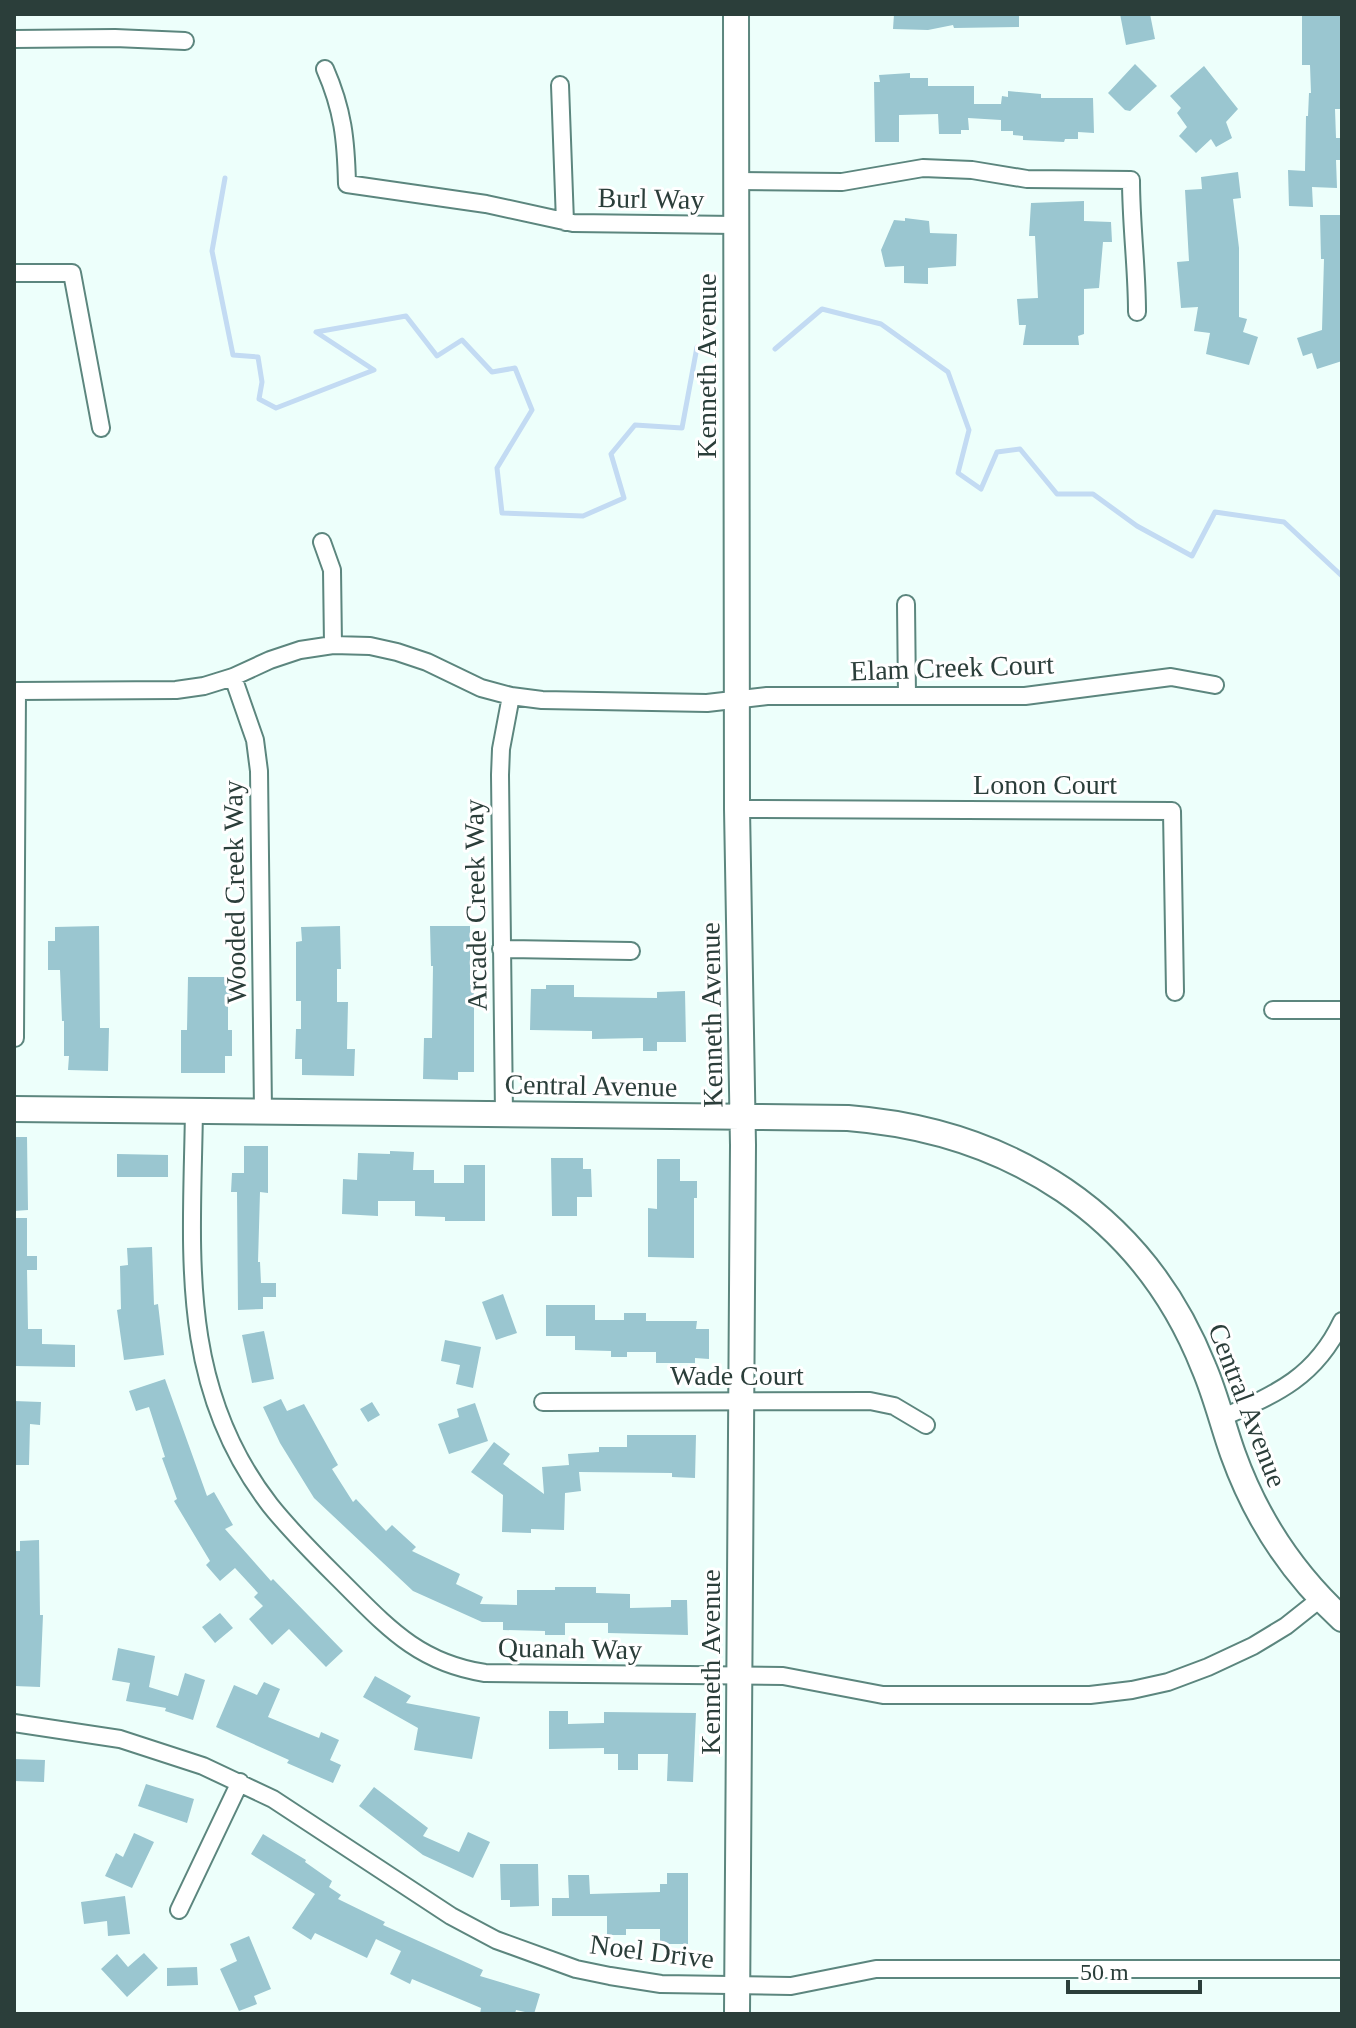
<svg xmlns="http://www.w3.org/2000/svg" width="1356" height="2028" font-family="Georgia,serif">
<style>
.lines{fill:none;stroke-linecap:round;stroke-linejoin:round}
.stream{stroke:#c3dbf3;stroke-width:5}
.building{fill:#9ac6d0}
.street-casing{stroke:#5c867e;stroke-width:20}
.secondary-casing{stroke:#5c867e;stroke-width:28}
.street{stroke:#fff;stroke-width:16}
.secondary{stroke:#fff;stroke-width:24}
.labels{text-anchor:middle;stroke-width:6;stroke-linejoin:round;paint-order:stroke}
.street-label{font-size:28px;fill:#2b3e3a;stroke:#fff}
</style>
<rect width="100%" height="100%" fill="#edfffb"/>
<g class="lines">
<!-- stream -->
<path class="stream" d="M225,178L212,251L233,355L258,357L262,382L259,399L276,408L374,370L316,332L406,316L437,356L462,340L492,372L515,368L532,410L497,468L502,513L583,516L624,498L611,454L635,425L682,428L697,347
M775,349L822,309L881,324L948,372L969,430L958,473L981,489L997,452L1020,449L1057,494H1093L1137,526L1192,556L1215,512L1284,522L1342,576"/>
</g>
<!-- building -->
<path class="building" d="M894,14H1019V27L954,28L953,25L928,30L893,29Z
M1120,14H1150L1155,39L1126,45Z
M1302,14H1342V109H1335L1336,138H1342V160H1336L1337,188L1312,187L1313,207L1289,206L1288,170L1305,171L1306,116H1308L1309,93H1311L1310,65H1302Z
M1135,64L1157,86L1130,111L1125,110L1108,93Z
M1204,66L1238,109L1226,122L1232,138L1216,147L1211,139L1196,153L1179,136L1187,127L1177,113L1181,108L1170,96Z
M910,73V78H928V86H974V104H1001L1002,96L1008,97V91L1041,94V98H1093L1094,133L1078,132V139H1065L1064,142L1023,140V136L1013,135V131H1001V120L968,118L969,130H961V134H939L938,114L899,115V142H875L874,82H880L879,75Z
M1238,172L1241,198L1233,199L1239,248V317L1247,319L1243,332L1258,337L1249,365L1206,354L1210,333L1194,331L1198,307L1181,308L1177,262L1189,261L1185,190L1202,189L1201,177Z
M1084,201V221L1111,222L1112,242H1103L1099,288L1084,289V334L1078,336L1079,345H1023L1026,325H1019L1017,299L1038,298L1035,236H1029L1031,203Z
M1320,215H1342V361L1317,369L1312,353L1303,356L1297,338L1322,330L1324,259H1321Z
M905,218L929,221L930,233L957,234L956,266L928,268V284L904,283V266L885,267L881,250L894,220L905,221Z
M99,926L100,1028H109L108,1071L68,1070L69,1056H64V1021H62L60,970H48V941H55V927Z
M340,926L341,969H337V1002H348L347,1049H355L354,1076L302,1075V1059H295L296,1029H301V1001H296V942L302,941L301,927Z
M430,926H470V985H474V1072H458V1080L423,1079L424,1038H432L433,966H431Z
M188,977H233L232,1002H228V1030H232V1056H225V1073H181V1030H187Z
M546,985H574V997L657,998V992L685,991L686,1042H657V1051H643V1038L592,1039V1031L530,1030L531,989H546Z
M14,1137H27L28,1210L14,1211Z
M244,1146H268V1193L260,1192L258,1262H260L261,1283H276V1297H263V1309L238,1310L237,1192H231L232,1173H244Z
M390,1151L414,1152L413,1170H434V1183H464V1165H485V1221H445V1217L415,1216V1201H378V1216L342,1214L343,1179L357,1180L358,1153L390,1154Z
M117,1154L168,1155V1177H117Z
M551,1158H583V1169H591L592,1197H577V1216H552Z
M657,1159H680V1181H697V1198H694V1258L648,1257V1208L657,1209Z
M14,1218H27V1256H37V1270H27L28,1329H42V1344L75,1345V1367L14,1366Z
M152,1247L154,1305L158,1304L164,1355L124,1360L117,1310L121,1309L120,1266L128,1265L127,1248Z
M503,1294L517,1333L496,1340L482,1302Z
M546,1305H595V1320H624V1313H646V1321H697L696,1329H709V1359L695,1358V1363H656V1352H627V1357H611V1351L575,1350V1336H546Z
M264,1331L274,1379L252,1383L242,1335Z
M445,1340L481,1347L473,1388L456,1384L460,1365L441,1361Z
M165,1379L207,1496L214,1492L233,1525L225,1529L271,1581L273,1579L343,1651L326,1667L289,1629L272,1645L249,1619L263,1606L254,1597L258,1593L235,1568L220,1581L206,1565L210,1561L174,1501L177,1499L162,1458L165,1457L149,1407L136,1411L129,1391Z
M281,1399L287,1411L304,1404L338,1465L332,1469L353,1502L356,1499L386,1531L392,1525L416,1547L412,1551L460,1574L456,1584L483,1597L480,1604L517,1605V1590H555V1587H596V1593L630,1594V1608L671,1607V1600H687L688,1635L608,1633V1623H565V1635H545V1631L503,1630V1622H482L413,1591L314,1498L280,1443L263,1407Z
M14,1401L41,1402L40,1425L30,1424L29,1465H14Z
M372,1402L380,1415L368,1422L360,1409Z
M475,1403L488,1441L449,1454L438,1424L459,1417L457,1409Z
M627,1435H696L695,1478L672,1477V1473L579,1472L581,1491L565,1493L564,1530L531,1529V1533L502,1532L503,1495L471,1472L494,1442L510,1454L503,1464L544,1494L542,1467L569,1465L568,1454L599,1452V1447H627Z
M39,1540L40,1615H43L40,1687L14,1686V1551H20V1541Z
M220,1613L233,1628L215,1643L202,1627Z
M118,1648L155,1656L149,1687L178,1696L185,1673L205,1680L193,1720L165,1711L166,1708L126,1701L130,1683L112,1680Z
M375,1676L411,1696L406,1703L480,1717L472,1759L414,1750L418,1728L363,1697Z
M264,1682L280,1689L268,1717L319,1738L321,1732L339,1740L330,1760L341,1765L333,1783L287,1763L289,1760L216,1727L234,1685L257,1695Z
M549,1711H568V1724L604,1723V1712L696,1713L693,1782L667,1781L668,1754H638V1770H618V1754H604V1748L549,1749Z
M14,1759L45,1760L44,1782L14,1781Z
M146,1784L194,1799L187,1823L138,1806Z
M374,1787L428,1828L423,1836L459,1852L468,1832L490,1842L473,1878L423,1855L359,1806Z
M134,1833L154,1842L132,1888L105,1876L116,1853L123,1857Z
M263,1834L306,1860L305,1862L332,1881L329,1887L341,1895L338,1899L385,1922L383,1925L483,1970L480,1976L540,1994L534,2014L516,2010L515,2014H480L481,2008L412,1979L410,1984L390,1974L401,1951L376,1939L367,1958L315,1933L311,1940L292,1928L315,1894L251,1854Z
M500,1864H538L539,1906L510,1907V1900H501Z
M667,1873H688V1944H660V1929H626V1935H607V1916H552V1898H569L568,1875H589L590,1894L660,1892V1884H667Z
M125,1896L130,1934L108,1936L107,1921L84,1924L81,1902Z
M249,1936L271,1989L254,1996L257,2004L239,2011L220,1969L237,1961L230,1944Z
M144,1953L158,1968L127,1997L101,1969L117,1954L128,1967Z
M197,1967L198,1985L167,1986V1968Z"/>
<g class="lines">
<!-- street casing -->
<g class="street-casing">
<path id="street" d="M14,39L115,38L185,41
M325,69C343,110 346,140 347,184L486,204L573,223L736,225
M560,85L565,222
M736,181L842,182L923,168L972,170L1027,179L1131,180C1131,225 1137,268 1137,312
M14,273H72L101,428
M322,542L332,570L333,645
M906,604L907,696
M233,677L255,740L259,771L263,1111
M737,809L1172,811L1175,992
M501,949L631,951
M1273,1010H1342
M15,1038L17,691L176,690L204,686L233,677L270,660L300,650L333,645L370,646L397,652L427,662L481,688L511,696L542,700L707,703L767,696H1025L1171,677L1215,685
M194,1110C192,1252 177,1385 270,1505C293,1534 319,1559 345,1585C389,1629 420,1663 485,1673L783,1676L883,1695H1090L1132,1690L1168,1682L1208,1667L1253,1646L1286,1626L1320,1599
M504,1114L500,775L501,749L511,696
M543,1402L870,1401L894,1406L926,1425
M1221,1418C1276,1394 1315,1378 1342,1321
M14,1723L120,1739L203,1766L273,1799L451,1916L496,1940L576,1969L610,1976L661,1984L791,1986L876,1969H1342
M179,1910L240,1782"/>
</g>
<!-- secondary casing -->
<g class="secondary-casing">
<path id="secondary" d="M736,14L737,809L743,1145L737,2014
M14,1109L848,1118C1010,1131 1143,1214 1204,1368C1216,1396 1223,1426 1233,1454C1256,1518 1292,1573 1342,1619"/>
</g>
<!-- street -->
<use href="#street" class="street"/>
<!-- secondary -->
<use href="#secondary" class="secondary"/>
</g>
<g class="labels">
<!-- street labels -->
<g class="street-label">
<text transform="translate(651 198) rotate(1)" y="10">Burl Way</text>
<text transform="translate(706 366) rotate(-90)" y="10">Kenneth Avenue</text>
<text transform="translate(952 667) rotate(-2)" y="10">Elam Creek Court</text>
<text x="1045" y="794">Lonon Court</text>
<text transform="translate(234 892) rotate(-91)" y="10">Wooded Creek Way</text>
<text transform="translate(475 905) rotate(-91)" y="10">Arcade Creek Way</text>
<text transform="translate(711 1015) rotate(-91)" y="10">Kenneth Avenue</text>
<text transform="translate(591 1085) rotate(1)" y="10">Central Avenue</text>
<text x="737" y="1385">Wade Court</text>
<text transform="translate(1248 1405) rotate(69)" y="10">Central Avenue</text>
<text transform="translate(570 1648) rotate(1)" y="10">Quanah Way</text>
<text transform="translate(710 1662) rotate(-90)" y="10">Kenneth Avenue</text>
<text transform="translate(652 1951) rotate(7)" y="10">Noel Drive</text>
</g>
</g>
<!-- border -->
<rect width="1356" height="2028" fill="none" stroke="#2b3e3a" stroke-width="32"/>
<!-- scale -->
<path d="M1068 1980v12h132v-12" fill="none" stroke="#2b3e3a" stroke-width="4"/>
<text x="1080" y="1980" font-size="24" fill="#2b3e3a" stroke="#ffffff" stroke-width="6" paint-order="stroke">50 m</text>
</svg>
